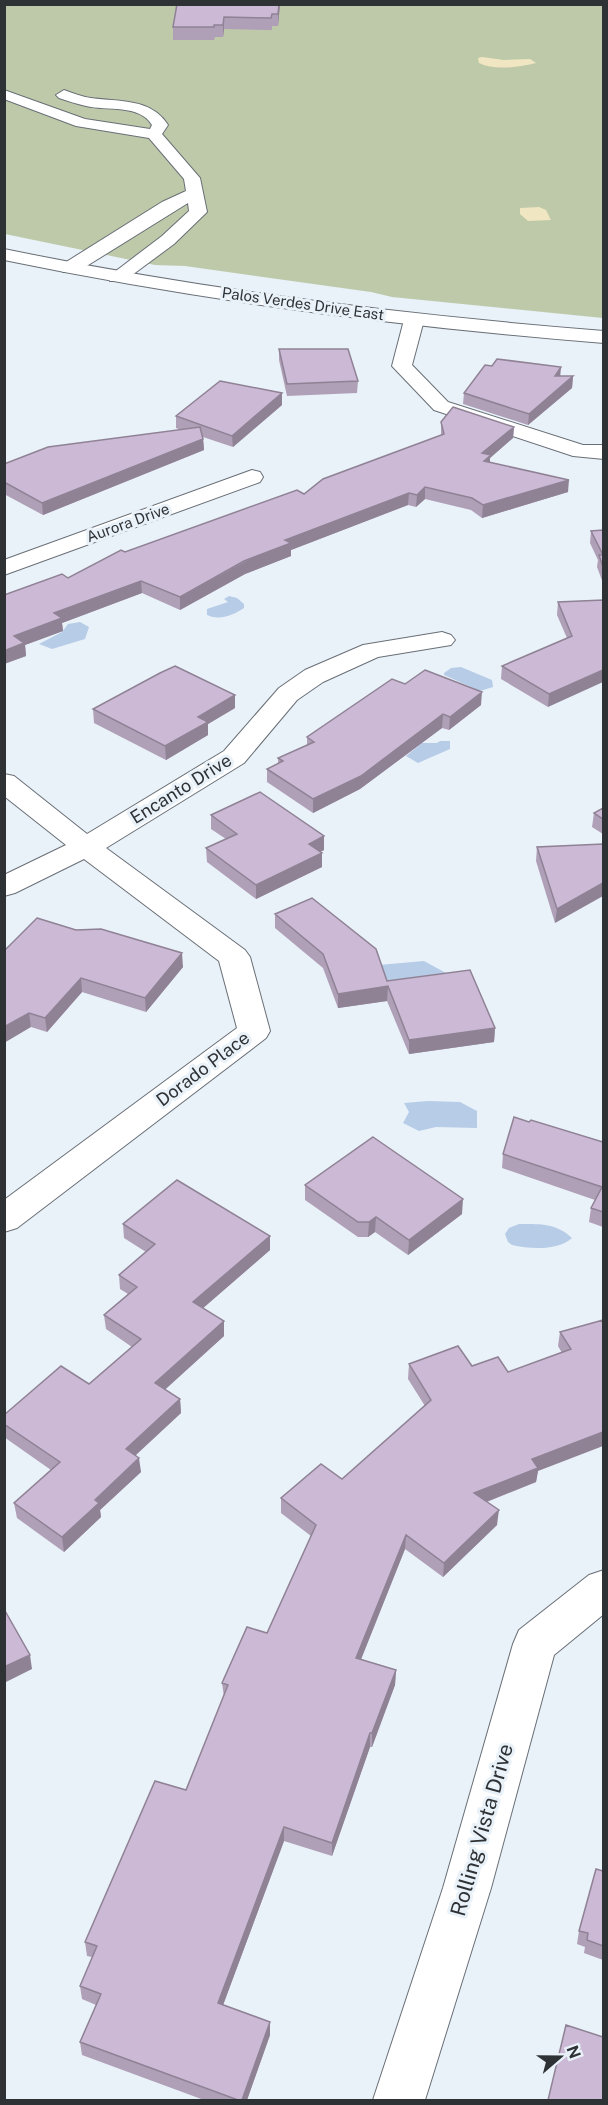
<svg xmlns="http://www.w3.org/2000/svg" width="608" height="2105" font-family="'Public Sans',sans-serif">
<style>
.green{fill:#bec9aa}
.sand{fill:#f0e6c1}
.water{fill:#b7cce7}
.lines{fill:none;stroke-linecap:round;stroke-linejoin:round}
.minor-casing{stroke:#696f76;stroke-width:2}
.tertiary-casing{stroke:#696f76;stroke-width:2}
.secondary-casing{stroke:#696f76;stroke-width:2}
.minor{fill:#fff;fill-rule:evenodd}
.tertiary{fill:#fff;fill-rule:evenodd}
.secondary{fill:#fff;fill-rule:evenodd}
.wall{fill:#af9fb7}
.shaded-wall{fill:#8f8295}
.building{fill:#ccb9d5;stroke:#8f8295;stroke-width:1.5}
.labels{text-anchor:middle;stroke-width:6;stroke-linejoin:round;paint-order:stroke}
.far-street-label{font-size:15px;fill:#2f3235;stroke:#e9f1f9}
.street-label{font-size:18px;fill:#2f3235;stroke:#e9f1f9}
.near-street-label{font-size:21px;fill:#2f3235;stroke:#e9f1f9}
</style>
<rect width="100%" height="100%" fill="#e9f1f9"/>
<!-- green -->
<path class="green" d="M5,5H603V318L392,297L371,292L185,266L155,265L5,234Z"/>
<!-- sand -->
<path class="sand" d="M482,57L504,60L530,59L536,63C519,67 495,71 479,63L478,58Z
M539,207L546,210L551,220L528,221L520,214V208Z"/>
<!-- water -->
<path class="water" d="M229,596L237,598L244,604V608C234,615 219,621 207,615V609L228,602L224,599Z
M80,622L89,627L85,639L52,649L39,644L62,632L68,624Z
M461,667L492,680L493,687L480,691L444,675V673L451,668Z
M440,741H450V749L418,763L406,756L422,743H437Z
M424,961L446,973L447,977L387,983L379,965Z
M428,1101L460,1102L477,1111V1128L436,1127L419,1131L403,1123L409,1112L404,1103Z
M519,1224C540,1224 556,1223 572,1238C558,1251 530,1249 512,1245L508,1242L505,1234L509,1228Z"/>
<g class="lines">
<!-- minor casing -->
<g class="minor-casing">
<path id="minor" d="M4,90L85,119L150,129L152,125C140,104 106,111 86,106C77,104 68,101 59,98L56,95L64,90C73,93 82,97 91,98C120,102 151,98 168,125L162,134L200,178L207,212L174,244L124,281H110L108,277L162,236L189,211L188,203L77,272H63L61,268L63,264L162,202L186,191L184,179L149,138L76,126L4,99Z
M414,314L421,316L424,320L412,365L448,402L583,445H604V459L573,456L434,410L392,366L404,320L407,316Z
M252,470L260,472L263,477L260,482L4,575V560Z
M442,632L451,635L455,640L451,645L378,657L323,682L297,700L244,763L106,848L245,950L250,957L270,1031L266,1038L17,1228L4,1232V1200L237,1028L219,961L84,859L15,893L4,896V875L66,845L4,796V774L14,776L87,834L224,751L279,688L305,670L363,645Z"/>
</g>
<!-- tertiary casing -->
<g class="tertiary-casing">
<path id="tertiary" d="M604,1570V1614L554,1655L491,1888L425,2100H373L443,1888L513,1644L519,1630L589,1575Z"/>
</g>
<!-- secondary casing -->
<g class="secondary-casing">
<path id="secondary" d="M4,249C203,290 402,315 604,331V343C402,327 203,301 4,260Z"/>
</g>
<!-- minor -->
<use href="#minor" class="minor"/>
<!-- tertiary -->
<use href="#tertiary" class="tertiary"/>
<!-- secondary -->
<use href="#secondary" class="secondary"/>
</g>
<!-- wall -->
<path class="wall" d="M280,4L278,26H272V30L224,29L223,37H215L214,40H173V27Z
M279,349L358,381L357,393L287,396L279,360Z
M561,376H573L572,388L528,425L463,404L464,393Z
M282,405L233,447L203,437L204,450L43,515L4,494V464L181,430L176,428V416Z
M441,422L514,427L513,438L490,458V462L568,492L482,518L471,510L425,499L416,507L408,505L291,550V556L245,574L180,610L142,593L62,623L63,631L25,645L26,656L4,664V595L68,578L125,552L304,494L441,435Z
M603,530V583L597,567L598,560L590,543L591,531Z
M603,600L548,707L501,679L502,666L567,638L557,615L558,602Z
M405,684L481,705L449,730L442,728L360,789L313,813L267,782V769L278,764V758L307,745V737Z
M235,708L208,724V735L166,760L94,723L93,709Z
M603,808V834L592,827L594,813Z
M211,815L324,850L320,852L322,853V867L256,899L207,862L206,848L226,839L211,829Z
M603,844L555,923L536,861L537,847Z
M275,914L387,981L495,1028L494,1042L409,1054L387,1001L338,1008L323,968L275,928Z
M4,951L183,967L146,1012L82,992L47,1032L31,1027Z
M529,1122L603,1142V1227L589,1222L591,1208L595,1200L502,1168L503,1154Z
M305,1185L462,1214L408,1255L375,1232L368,1237H358L305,1200Z
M123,1224L270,1250L203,1308L224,1336L165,1389L180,1399L181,1413L136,1455L141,1472L100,1510L101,1517L64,1552L17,1518L14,1503L51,1470L4,1437V1415L89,1384L132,1347L106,1329L104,1315L128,1294L120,1289L119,1275L146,1252L124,1238Z
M603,1320L538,1471L536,1482L487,1502L497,1525L443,1577L405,1549L361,1659L396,1670L395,1685L372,1747H370L332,1856L284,1841L223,2005L270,2022V2035L247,2100H204L82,2055L80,2042L96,2005L82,1999L80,1986L92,1957L87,1956L85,1942L186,1790L224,1697L222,1683L267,1633L311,1536L281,1513V1498L342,1479L425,1406L408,1379L409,1364L472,1366L508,1372L562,1353L558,1346L560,1332Z
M603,1871V1960L584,1953L585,1947L577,1944L579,1931Z"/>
<!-- shaded-wall -->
<path class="shaded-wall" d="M279,4H280L278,26V14Z
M224,17V29L223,37V25Z
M561,367L560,379L555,376Z
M573,376L572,388L528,425L529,414Z
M282,393V405L233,447L232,436Z
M514,427L513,438L490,458V467L483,473L482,453Z
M203,439L204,450L43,515L42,503Z
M569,480L568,492L482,518L483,505Z
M425,487V499L416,507L417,495Z
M409,493L408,505L291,550V556L245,574L180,610V597L285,540Z
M141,581L142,593L62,623L63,631L25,645L26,656L4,664V651L14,636L54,613Z
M603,670V682L548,707L549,694Z
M482,692L481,705L449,730L450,717Z
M235,695V708L208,724V735L166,760L165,746L198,717Z
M443,714L442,728L360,789L313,813V799Z
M324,836V850L309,858V844Z
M322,853V867L256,899V885Z
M603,883V896L555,923L557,909Z
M182,953L183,967L146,1012L145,998Z
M81,978L82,992L47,1032L45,1018Z
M388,986L387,1001L338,1008V994Z
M29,1013L31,1027L4,1043V1027Z
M495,1028L494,1042L409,1054V1040Z
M463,1199L462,1214L408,1255L409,1240Z
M376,1217L375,1232L368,1237L369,1222Z
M270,1236V1250L194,1316L193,1302Z
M224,1321V1336L157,1397L155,1383Z
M180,1399L181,1413L127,1463L126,1449Z
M603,1432V1446L538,1471L536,1482L473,1507L474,1493L532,1459Z
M139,1458L141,1472L100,1510L101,1517L64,1552L62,1537L95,1500Z
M499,1510L497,1525L443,1577L444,1563Z
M406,1535L405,1549L356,1672V1658Z
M30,1655L32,1669L4,1683V1667Z
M396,1670L395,1685L372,1747V1733Z
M370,1733V1747L332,1856V1843Z
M284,1827V1841L219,2016L218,2003Z
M270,2022V2035L247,2100H242Z"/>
<!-- building -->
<path class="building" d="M177,4H279L278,14H272L271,18L224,17L223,25H214V27H173Z
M279,349H348L358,381L287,384Z
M497,359L561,367L555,376H573L529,414L464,393L485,365L492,366Z
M220,381L282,393L232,436L176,416Z
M453,407L514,427L482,453L491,455L484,461L569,480L483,505L472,498L425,487L417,495L409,493L285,540L291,543L244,561L180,597L141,581L54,613L62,618L14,636L24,643L4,651V595L62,574L68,578L121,550L125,552L297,490L304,494L323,479L444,434L441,422Z
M200,427L203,439L42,503L4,482V464L48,447Z
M603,530V567L599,555H603L591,531Z
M603,600V670L549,694L502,666L572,636L558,602Z
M175,666L235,695L198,717L208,722L165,746L93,709L160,673Z
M425,670L482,692L450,717L443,714L361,776L313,799L267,769L283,761L278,758L314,742L307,737L392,679L405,684Z
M260,792L324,836L309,844L322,853L256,885L206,848L237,834L211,815Z
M603,808V819L594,813Z
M603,844V883L557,909L537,847Z
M312,898L376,949L387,981L470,970L495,1028L409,1040L388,986L338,994L323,954L275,914Z
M37,918L76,930L101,929L182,953L145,998L81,978L45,1018L29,1013L4,1027V951Z
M514,1117L529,1122L531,1120L603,1142V1212L591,1208L602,1187L503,1154Z
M373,1137L463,1199L409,1240L376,1217L369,1222H358L305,1185Z
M177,1180L270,1236L193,1302L224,1321L155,1383L180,1399L126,1449L139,1458L95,1500L99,1503L62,1537L14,1503L60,1462L4,1424V1415L61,1366L89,1384L141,1339L104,1315L137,1287L119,1275L155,1244L123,1224Z
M603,1320V1432L532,1459L538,1468L474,1493L499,1510L444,1563L406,1535L356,1658L396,1670L372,1733H370L332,1843L284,1827L218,2003L270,2022L242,2100H238L80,2042L101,1994L80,1986L97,1946L85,1942L155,1781L186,1790L228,1685L222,1683L247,1627L267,1633L316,1525L281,1498L321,1464L342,1479L431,1400L409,1364L458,1346L472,1366L498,1357L508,1372L571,1349L560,1332Z
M4,1609L30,1655L4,1667Z
M596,1869L603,1871V1946L587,1940L588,1933L579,1931Z
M566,2025L603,2037V2100H548Z"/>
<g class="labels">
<!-- far-street labels -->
<g class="far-street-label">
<text transform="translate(303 304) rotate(8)" y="5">Palos Verdes Drive East</text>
<text transform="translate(128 523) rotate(-20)" y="5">Aurora Drive</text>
</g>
<!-- street labels -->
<g class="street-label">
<text transform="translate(181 789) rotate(-32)" y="6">Encanto Drive</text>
<text transform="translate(203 1069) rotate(-37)" y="6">Dorado Place</text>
</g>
<!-- near-street labels -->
<g class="near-street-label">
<text transform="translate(482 1830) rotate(-74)" y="7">Rolling Vista Drive</text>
</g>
</g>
<!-- border -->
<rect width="608" height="2105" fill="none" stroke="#2f3235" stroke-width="12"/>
<!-- north arrow -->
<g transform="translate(560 2057) rotate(70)" stroke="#e9f1f9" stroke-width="4.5" paint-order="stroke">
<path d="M0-4.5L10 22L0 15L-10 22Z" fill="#2f3235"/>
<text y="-9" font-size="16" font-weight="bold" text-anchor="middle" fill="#2f3235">N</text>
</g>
</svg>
